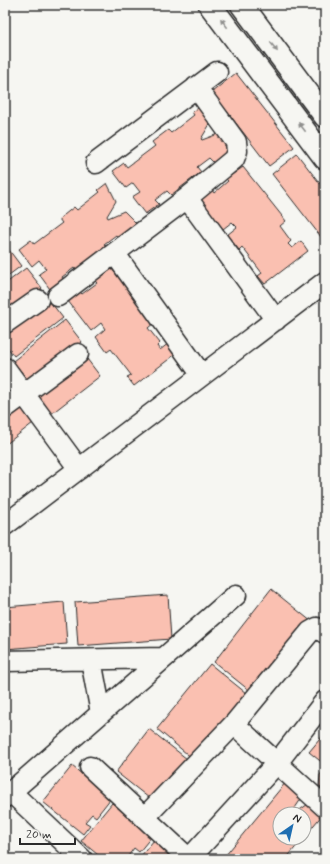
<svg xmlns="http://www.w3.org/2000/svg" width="330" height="864" font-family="Mynerve,sans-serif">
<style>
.building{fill:#fac0b1;stroke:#2b2b2b}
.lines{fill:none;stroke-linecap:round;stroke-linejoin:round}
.street-casing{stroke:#2b2b2b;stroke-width:23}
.secondary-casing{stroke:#2b2b2b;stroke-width:25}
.street{stroke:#f6f6f2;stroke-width:20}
.secondary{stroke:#f6f6f2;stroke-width:22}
.oneway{fill:#90908e}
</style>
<rect width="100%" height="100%" fill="#f6f6f2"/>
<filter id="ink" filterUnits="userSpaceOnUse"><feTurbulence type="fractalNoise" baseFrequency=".025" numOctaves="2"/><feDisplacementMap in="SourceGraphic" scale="8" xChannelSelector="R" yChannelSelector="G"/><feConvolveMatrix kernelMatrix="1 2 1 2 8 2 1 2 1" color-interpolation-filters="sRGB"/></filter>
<g filter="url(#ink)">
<!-- building -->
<path class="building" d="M236,73L294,147L269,166L212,92Z
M201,106L210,124L201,139L202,140L218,134L232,148L214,163L209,158L197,167L201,172L171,195L167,191L155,200L159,204L145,214L132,197L140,192L133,183L126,188L113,171L124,163L127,167L155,146L152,142L168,130L171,133L194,115L192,112Z
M297,154L325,190V242L272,174Z
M243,167L286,221L280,226L291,241L288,244L292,248L301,241L308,251L265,284L258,276L262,273L242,247L239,250L227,235L237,227L232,222L223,229L200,200L212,190L214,193L228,181L226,179Z
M107,183L116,201L107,216L108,218L124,211L138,225L120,240L116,235L104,244L108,249L77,273L74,268L62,277L65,282L52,292L39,274L46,269L39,260L32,266L19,249L31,240L34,244L62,223L59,219L74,207L77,210L100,192L98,190Z
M6,246L21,266L5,278V247Z
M26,268L42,288L5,316V284Z
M112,269L154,323L148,328L160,343L157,346L160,350L169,343L177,353L134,386L127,377L131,375L111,349L107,352L96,337L105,329L101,323L91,331L68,301L80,292L82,294L97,283L95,281Z
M49,300L63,318L14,356L5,344V334Z
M65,320L82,342L30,383L13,361Z
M84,355L100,376L51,414L35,393Z
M20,405L33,423L5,445V417Z
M271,589L312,622L255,695L214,662Z
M168,595L171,639L78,646L75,602Z
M64,602L67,644L5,649V607Z
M210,664L246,693L193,759L157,729Z
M149,729L187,759L154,802L116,772Z
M325,733V764H324L309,752Z
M72,766L111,798L96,817L92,814L85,822L90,825L83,834L43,802Z
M325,768V789L319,786L320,775Z
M286,782L301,799L291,814H280V838H303L286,859H228L225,856Z
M311,802L323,814L304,837V814H294Z
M112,803L152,836L139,852L134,848L126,859H103L81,841Z
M154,840L178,859H144L141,856Z"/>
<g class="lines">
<!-- street casing -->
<g class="street-casing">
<path id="street" d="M96,163L217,72
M187,198L276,320
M115,254L201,374
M58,296L187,198L234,159L237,151L236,142L196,87
M5,323L38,300
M5,368L79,469
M5,408L78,354
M5,525L325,282
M91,660L101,713
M5,661L163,658
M234,724L325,807
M90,767L189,859
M11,792L82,859
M5,797L236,595
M145,817L234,724L310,632L317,628L325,633
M189,859L277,763L325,701"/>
</g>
<!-- secondary casing -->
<g class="secondary-casing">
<path id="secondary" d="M210,5L325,158
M242,5L325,116"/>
</g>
<!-- street -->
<use href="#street" class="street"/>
<!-- secondary -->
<use href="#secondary" class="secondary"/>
</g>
<!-- one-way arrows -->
<defs><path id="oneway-solid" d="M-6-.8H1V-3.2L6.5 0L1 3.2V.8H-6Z"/></defs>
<g class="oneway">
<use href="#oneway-solid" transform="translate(224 23) rotate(-127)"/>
<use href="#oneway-solid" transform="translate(274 47) rotate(53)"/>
<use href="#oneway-solid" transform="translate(302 127) rotate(-127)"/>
</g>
</g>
<!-- margin -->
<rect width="330" height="864" fill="none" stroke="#f6f6f2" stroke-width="20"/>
<rect x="10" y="10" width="310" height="844" fill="none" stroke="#2b2b2b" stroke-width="1.5" filter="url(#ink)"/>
<!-- north arrow -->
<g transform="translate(292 826) rotate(34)"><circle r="19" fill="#f6f6f2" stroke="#a5a5a2"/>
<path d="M0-3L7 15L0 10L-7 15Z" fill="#1f6fb2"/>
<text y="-6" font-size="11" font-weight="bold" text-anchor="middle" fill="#2b2b2b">N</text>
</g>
<!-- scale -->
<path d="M20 838v6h55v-6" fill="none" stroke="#2b2b2b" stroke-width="2"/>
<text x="26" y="838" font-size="12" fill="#2b2b2b" stroke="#f6f6f2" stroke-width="3" paint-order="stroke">20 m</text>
</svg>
